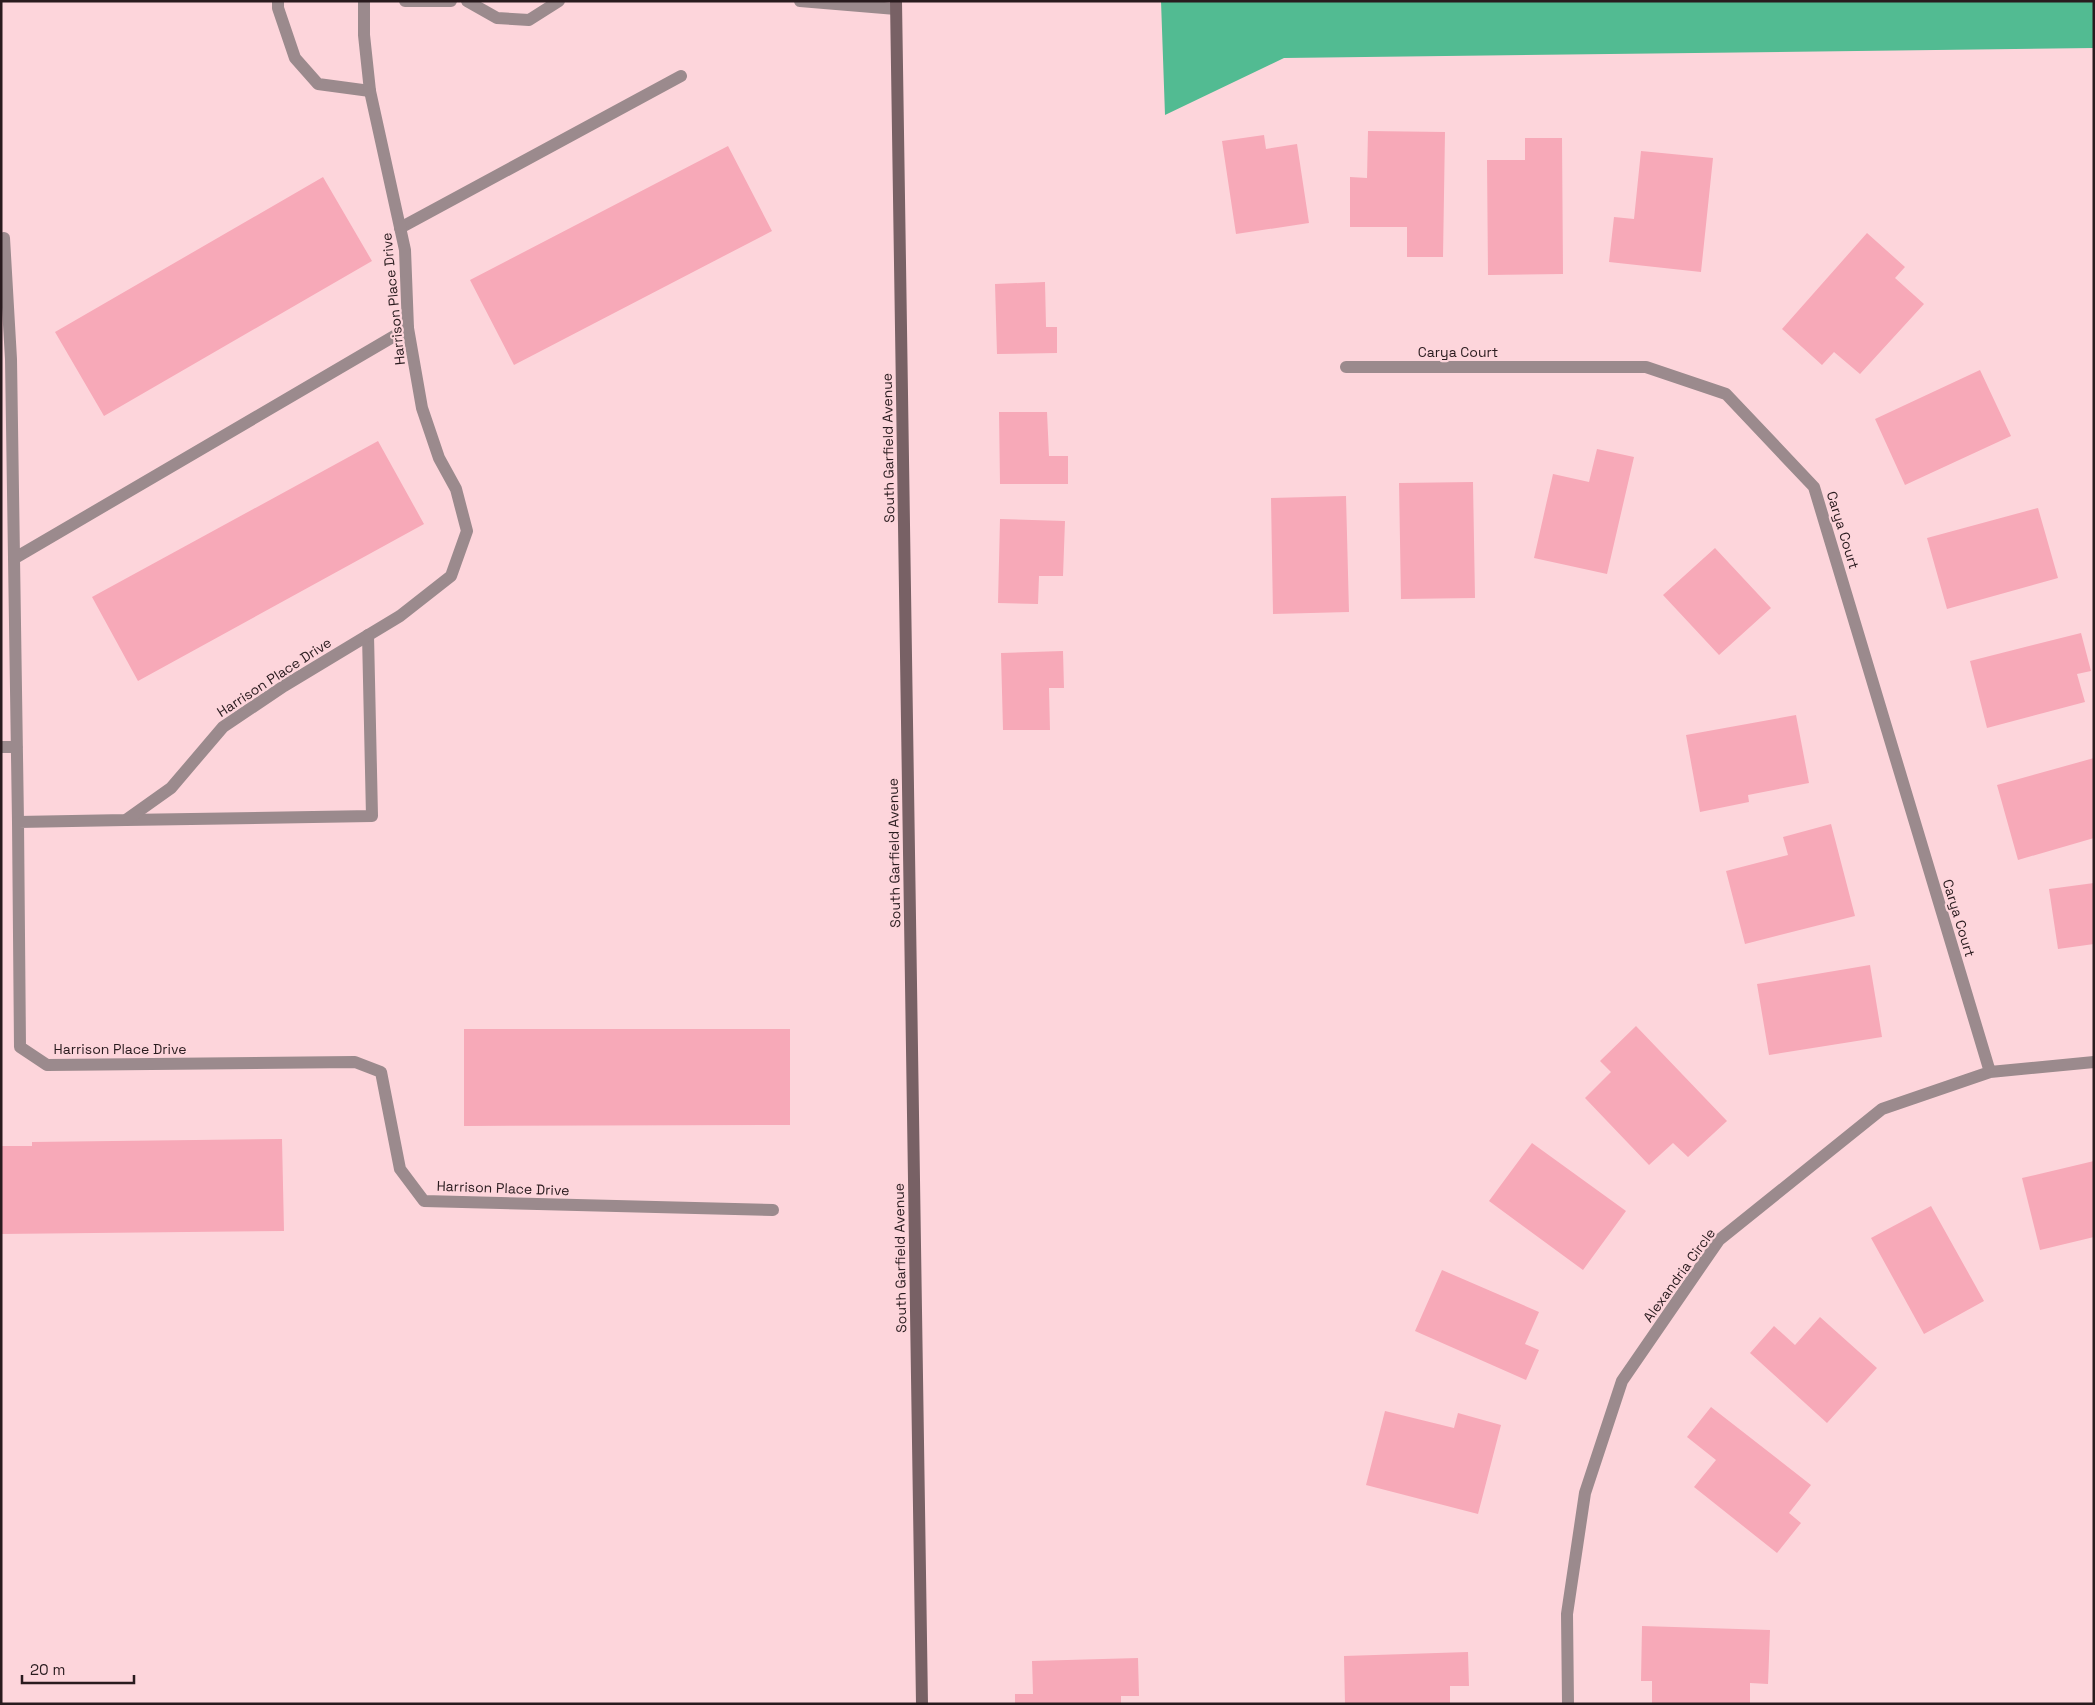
<svg xmlns="http://www.w3.org/2000/svg" width="2095" height="1705" font-family="'Space Grotesk',sans-serif">
<style>
.forest{fill:#52bb92}
.building{fill:#f7a9b8}
.lines{fill:none;stroke-linecap:round;stroke-linejoin:round}
.lane{stroke:#9b8a8d;stroke-width:12}
.street{stroke:#9b8a8d;stroke-width:12}
.secondary{stroke:#786165;stroke-width:12}
.labels{text-anchor:middle;stroke-width:4.5;stroke-linejoin:round;paint-order:stroke}
.street-label{font-size:14px;fill:#291b1e;stroke:#fdd5db}
</style>
<rect width="100%" height="100%" fill="#fdd5db"/>
<!-- forest -->
<path class="forest" d="M1161,1H2094V48L1284,58L1165,115Z"/>
<!-- building -->
<path class="building" d="M1368,131L1445,132L1443,257H1407V227H1350V177L1367,178Z
M1264,135L1266,149L1297,144L1309,223L1236,234L1222,141Z
M1525,138H1562L1563,274L1488,275L1487,160H1525Z
M728,146L772,231L514,365L470,280Z
M1641,151L1713,158L1701,272L1609,262L1614,217L1634,219Z
M323,177L372,261L104,416L55,332Z
M1867,233L1905,267L1895,278L1924,304L1860,374L1834,352L1822,365L1782,329Z
M1045,282L1046,327H1057V353L997,354L995,284Z
M1980,370L2011,436L1905,485L1875,419Z
M999,412H1047L1049,456H1068V484H1000Z
M378,441L424,524L138,681L92,597Z
M1597,449L1634,457L1607,574L1534,558L1553,474L1589,482Z
M1473,482L1475,598L1401,599L1399,483Z
M1346,496L1349,612L1273,614L1271,498Z
M2038,508L2058,578L1947,609L1927,538Z
M1000,519L1065,521L1063,576H1039L1038,604L998,603Z
M1715,548L1771,608L1719,655L1663,595Z
M2081,633L2091,671L2077,674L2085,702L1987,728L1970,661Z
M1063,651L1064,688H1049L1050,730H1003L1001,653Z
M1796,715L1809,783L1748,795L1749,802L1700,812L1686,735Z
M2094,758V838L2018,860L1997,785Z
M1831,824L1855,916L1745,944L1726,871L1788,855L1783,837Z
M2094,883V944L2058,949L2049,889Z
M1870,965L1882,1037L1769,1055L1757,984Z
M1636,1026L1727,1121L1688,1157L1673,1143L1649,1165L1585,1098L1611,1072L1600,1061Z
M464,1029H790V1125L464,1126Z
M282,1139L284,1231L1,1234V1146H32V1142Z
M1532,1143L1626,1211L1583,1270L1489,1201Z
M2094,1161V1237L2040,1250L2022,1178Z
M1931,1206L1984,1301L1924,1334L1871,1238Z
M1442,1270L1539,1312L1525,1344L1539,1350L1526,1380L1415,1331Z
M1820,1317L1877,1368L1827,1423L1750,1353L1774,1326L1795,1345Z
M1711,1407L1811,1485L1789,1513L1801,1523L1777,1553L1694,1487L1716,1460L1687,1437Z
M1385,1411L1454,1428L1458,1413L1501,1425L1478,1514L1366,1485Z
M1642,1626L1770,1630L1768,1684L1750,1683V1704H1652V1681H1641Z
M1468,1652L1469,1686H1450V1704H1345L1344,1656Z
M1138,1658L1139,1696H1121V1704H1015V1694H1033L1032,1661Z"/>
<g class="lines">
<!-- lane -->
<path class="lane" d="M278,1V8L295,58L318,84L370,91
M400,228L681,76
M4,238L11,359L18,822
M15,558L408,328
M1,747H17
M126,820L372,816L368,635"/>
<!-- street -->
<path class="street" d="M364,1V35L370,91L405,250L408,328L422,408L439,458L456,489L467,531L451,576L400,616L284,686L223,727L171,788L126,820L18,822L20,1047L47,1065L355,1062L381,1072L400,1169L424,1201L773,1210
M405,1H451
M467,1L497,18L529,20L559,1
M800,1L896,9
M1346,367H1646L1726,394L1814,487L1990,1072
M1568,1704L1567,1614L1585,1493L1622,1381L1719,1240L1882,1109L1990,1072L2094,1062"/>
<!-- secondary -->
<path class="secondary" d="M896,1L922,1704"/>
</g>
<g class="labels">
<!-- street labels -->
<g class="street-label">
<text transform="translate(393 299) rotate(-96)" y="5">Harrison Place Drive</text>
<text x="1458" y="357">Carya Court</text>
<text transform="translate(888 448) rotate(-91)" y="5">South Garfield Avenue</text>
<text transform="translate(1843 530) rotate(73)" y="5">Carya Court</text>
<text transform="translate(274 677) rotate(-33)" y="5">Harrison Place Drive</text>
<text transform="translate(894 853) rotate(-91)" y="5">South Garfield Avenue</text>
<text transform="translate(1959 918) rotate(73)" y="5">Carya Court</text>
<text x="120" y="1054">Harrison Place Drive</text>
<text transform="translate(503 1188) rotate(2)" y="5">Harrison Place Drive</text>
<text transform="translate(900 1258) rotate(-91)" y="5">South Garfield Avenue</text>
<text transform="translate(1679 1275) rotate(-54)" y="5">Alexandria Circle</text>
</g>
</g>
<!-- border -->
<rect width="2095" height="1705" fill="none" stroke="#291b1e" stroke-width="5"/>
<!-- scale -->
<path d="M22 1675v8h112v-8" fill="none" stroke="#291b1e" stroke-width="2.5"/>
<text x="30" y="1675" font-size="15" fill="#291b1e" stroke="#fdd5db" stroke-width="4" paint-order="stroke">20 m</text>
</svg>
